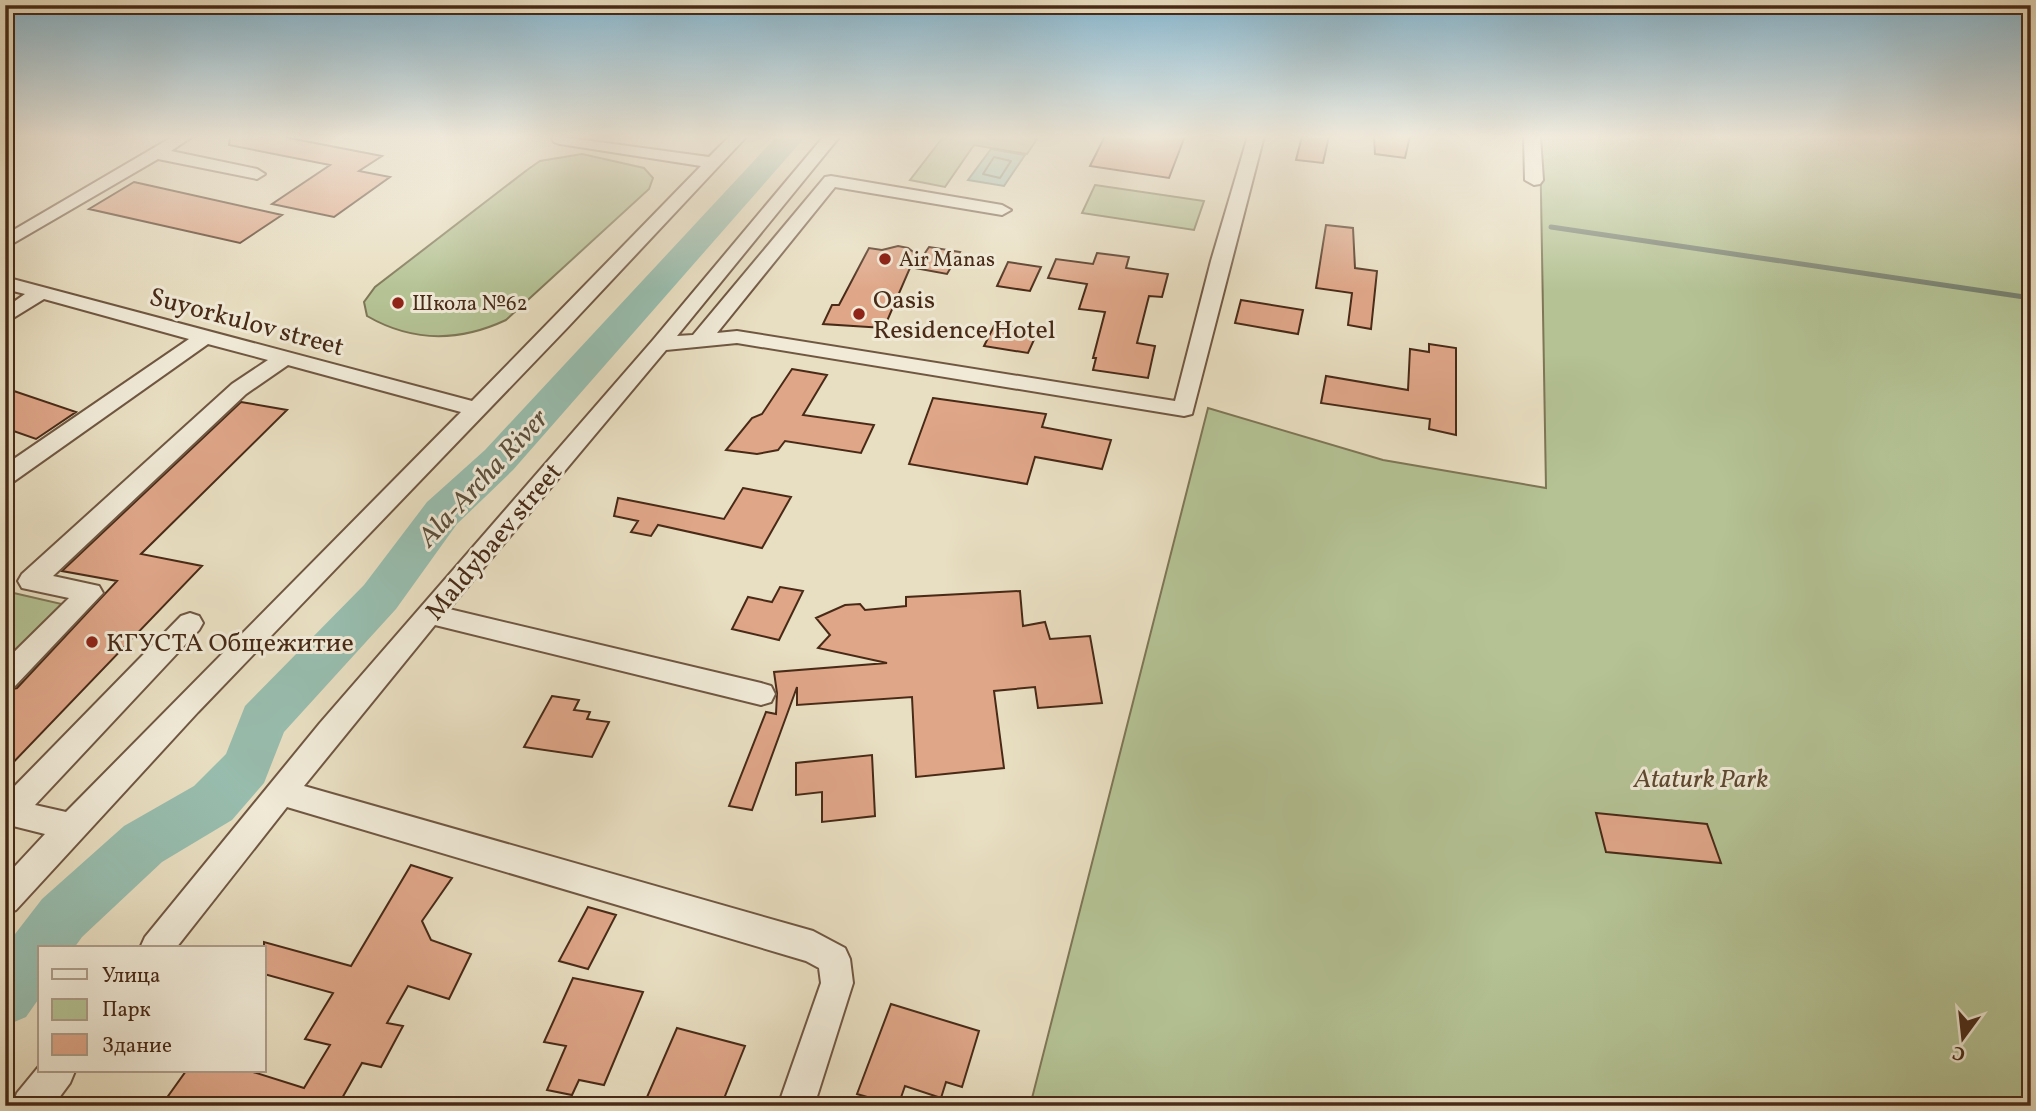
<svg xmlns="http://www.w3.org/2000/svg" width="2036" height="1111" font-family="Vollkorn,serif">
<style>
.green{fill:#b4c294;stroke:#7e7656;stroke-width:2}
.water{fill:#98bdae;stroke:#788272;stroke-width:2}
.lines{fill:none;stroke-linecap:round;stroke-linejoin:round}
.shore{stroke:#707462;stroke-width:2}
.stream{stroke:#788272;stroke-width:5}
.river{fill:#98bdae;fill-rule:evenodd}
.building{fill:#dfa688;stroke:#482a17;stroke-width:2}
.minor-casing{stroke:#705742;stroke-width:4}
.minor{fill:#f0ead7;fill-rule:evenodd}
.poi-dot{fill:#8f2418;stroke:#f0ead7;stroke-width:2.5}
.labels{text-anchor:middle;stroke-width:6;stroke-linejoin:round;paint-order:stroke}
.far-poi-label{font-size:21px;fill:#482a17;stroke:#f0ead7;text-anchor:start}
.poi-label{font-size:26px;fill:#482a17;stroke:#f0ead7;text-anchor:start}
.street-label{font-size:26px;fill:#482a17;stroke:#f0ead7}
.park-label{font-size:26px;font-style:italic;fill:#5e4830;stroke:#f0ead7}
.water-label{font-size:28px;font-style:italic;fill:#5c4f3d;stroke:#f0ead7}
</style>
<rect width="100%" height="100%" fill="#e8dec1"/>
<filter id="stains"><feTurbulence type="fractalNoise" baseFrequency=".00286" numOctaves="4"/><feColorMatrix values="0 0 0 0 .2 0 0 0 0 .09 0 0 0 0 .02 0 0 0 .5 -.17"/></filter>
<radialGradient id="worn" r=".72"><stop offset=".6" stop-color="#630" stop-opacity="0"/><stop offset="1" stop-color="#630" stop-opacity=".3"/></radialGradient>
<!-- green -->
<path class="green" d="M944,136H1039L1027,154L974,145L945,187L910,180Z
M1540,136H2031V1106H1030L1208,408L1383,460L1546,488Z
M582,154L644,168L653,178L649,189L506,320C459,342 412,342 367,316L364,302L375,287L527,170L540,161Z
M1095,185L1204,201L1194,230L1082,213Z
M5,591L66,605L5,665Z"/>
<!-- water -->
<path class="water" d="M991,149L1025,155L1004,186L968,180Z"/>
<g class="lines">
<!-- shore -->
<path class="shore" d="M994,157L1011,161L1000,178L983,174Z"/>
<!-- stream -->
<path class="stream" d="M1551,227L2031,298"/>
<!-- river -->
<path class="river" d="M777,136H806L513,470L457,524L396,609L284,732L264,783L232,820L162,862L82,937L74,948H40V997L26,1017L5,1026V947L42,899L124,826L194,786L226,754L245,706L364,585L427,502L485,450Z"/>
</g>
<!-- building -->
<path class="building" d="M230,136H279L382,156L359,171L390,177L334,217L272,204L330,165L229,145Z
M1105,136H1185L1169,178L1090,166Z
M1302,136H1329L1323,163L1296,160Z
M1374,136H1410L1405,158L1375,154Z
M134,182L282,215L240,243L89,209Z
M1326,225L1353,228L1355,268L1377,271L1371,329L1348,325L1352,293L1316,288Z
M898,246L908,248L916,254L884,328L823,324L832,305H839L869,248L882,250Z
M929,247L960,252L947,274L915,268Z
M1097,253L1129,257L1126,268L1168,274L1162,297L1149,296L1137,343L1155,346L1148,378L1093,370L1096,358H1093L1105,312L1079,309L1087,284L1048,278L1056,259L1093,264Z
M1008,262L1041,267L1030,291L997,286Z
M1241,300L1303,310L1298,334L1235,323Z
M995,324L1038,331L1028,353L984,346Z
M1429,344L1456,348V435L1429,429L1430,419L1321,403L1326,376L1408,390L1410,349L1429,352Z
M792,369L827,375L803,415L874,425L861,453L785,441L778,450L757,454L726,450L752,418L762,414Z
M5,388L76,412L36,439L5,428Z
M933,398L1046,414L1042,427L1111,440L1102,469L1035,457L1027,484L909,464Z
M241,402L287,410L141,554L202,566L5,771V691L17,688L117,581L62,571Z
M743,488L791,497L762,548L658,525L651,536L631,532L638,521L614,516L618,498L724,519Z
M780,587L803,591L779,640L732,629L748,597L772,602Z
M1020,591L1023,626L1045,622L1050,639L1090,636L1102,703L1038,708L1035,687L994,691L1004,768L916,777L912,697L797,705V687L752,810L729,806L766,712L776,714L777,693L774,672L887,663L818,648L830,635L816,618L845,605L860,604L865,610L906,606V597Z
M552,696L579,700L574,710L590,712L587,719L609,722L592,757L524,747Z
M872,755L875,816L822,822V792L796,795V763Z
M1596,813L1707,824L1721,863L1606,852Z
M411,865L452,878L422,921L431,940L471,954L449,999L408,986L387,1023L403,1026L381,1067L362,1063L341,1100L346,1102L345,1106H161L186,1071H250L304,1088L330,1045L305,1039L333,993L264,974V942L351,966Z
M588,907L616,915L588,969L559,961Z
M573,978L643,992L604,1085L579,1080L572,1095L547,1090L566,1046L544,1042Z
M891,1004L979,1031L962,1087L946,1082L941,1098L905,1086L898,1106L857,1094Z
M677,1028L745,1046L721,1106H679L647,1097Z"/>
<g class="lines">
<!-- minor casing -->
<g class="minor-casing">
<path id="minor" d="M174,136H193L171,151L257,169L265,174L257,179L158,159L5,248V235Z
M554,136L709,157L730,136H747L567,328L198,712L16,910L5,914V877L45,834L5,824V796L181,616L190,613L199,616L203,623L199,630L35,805L66,812L461,412L288,365L246,394L53,576L99,586L103,593L15,686L5,689V661L69,598L22,588L18,581L22,574L232,384L268,360L208,344L13,482L5,484V465L189,339L44,299L5,323V308L25,294L5,289V277L472,401L701,166L560,144L554,142L552,139Z
M824,136H840L677,336L693,335L825,177L831,176L1002,205L1011,210L1002,215L835,187L717,333L737,331L1175,401L1211,261L1248,136H1264L1192,414L1184,416L737,343L666,350L449,609L761,683L771,686L775,694L771,702L761,705L435,625L304,786L813,931L845,948L850,959L853,983L814,1106H778L821,983L819,968L806,961L287,807L176,948H140L145,937L320,723L653,340Z
M1524,136H1540L1543,180L1540,184L1534,185L1525,180Z
M40,1065V1071H75L70,1083L53,1106H12L17,1093Z"/>
</g>
<!-- minor -->
<use href="#minor" class="minor"/>
</g>
<!-- sky -->
<linearGradient id="sky" x2="0" y2="1"><stop stop-color="#88b8d1"/><stop offset="0.47" stop-color="#f5f0e3"/><stop offset="1" stop-color="#f5f0e3" stop-opacity="0"/></linearGradient>
<rect width="2036" height="291" fill="url(#sky)"/>
<!-- markers -->
<g class="poi-dot">
<circle cx="885" cy="259" r="7"/>
<circle cx="398" cy="303" r="7"/>
<circle cx="859" cy="314" r="7"/>
<circle cx="92" cy="642" r="7"/>
</g>
<g class="labels">
<!-- far-poi labels -->
<g class="far-poi-label">
<text x="899" y="266">Air Manas</text>
<text x="412" y="310">Школа №62</text>
</g>
<!-- poi labels -->
<g class="poi-label">
<text x="873" y="308">Oasis<tspan x="873" dy="30">Residence Hotel</tspan></text>
<text x="106" y="651">КГУСТА Общежитие</text>
</g>
<!-- street labels -->
<g class="street-label">
<text transform="translate(247 321) rotate(15)" y="9">Suyorkulov street</text>
<text transform="translate(493 541) rotate(-50)" y="9">Maldybaev street</text>
</g>
<!-- park labels -->
<g class="park-label">
<text x="1701" y="787">Ataturk Park</text>
</g>
<!-- water labels -->
<g class="water-label">
<text transform="translate(482 477) rotate(-47)" y="10">Ala-Archa River</text>
</g>
</g>
<!-- margin -->
<rect width="2036" height="1111" fill="none" stroke="#e8dec1" stroke-width="28"/>
<rect x="7" y="7" width="2022" height="1097" fill="none" stroke="#482a17" stroke-width="3.5"/>
<rect x="14" y="14" width="2008" height="1083" fill="none" stroke="#482a17" stroke-width="2"/>
<!-- legend -->
<rect x="38" y="946" width="228" height="126" fill="#f0ead7" stroke="#ad9d8a" stroke-width="2"/>
<rect x="52" y="969" width="35" height="10" fill="#f0ead7" stroke="#ad9d8a" stroke-width="2"/>
<text x="102" y="982" font-size="21" fill="#482a17">Улица</text>
<rect x="52" y="999" width="35" height="21" fill="#b4c294" stroke="#ad9d8a" stroke-width="2"/>
<text x="102" y="1016" font-size="21" fill="#482a17">Парк</text>
<rect x="52" y="1034" width="35" height="21" fill="#dfa688" stroke="#ad9d8a" stroke-width="2"/>
<text x="102" y="1052" font-size="21" fill="#482a17">Здание</text>
<!-- north arrow -->
<g transform="translate(1963 1038) rotate(195)" stroke="#f0ead7" stroke-width="5" paint-order="stroke">
<path d="M0-5L12 26L0 18L-12 26Z" fill="#482a17"/>
<text y="-10" font-size="19" font-weight="bold" text-anchor="middle" fill="#482a17">С</text>
</g>
<rect width="100%" height="100%" filter="url(#stains)"/>
<rect width="100%" height="100%" fill="url(#worn)"/>
</svg>
